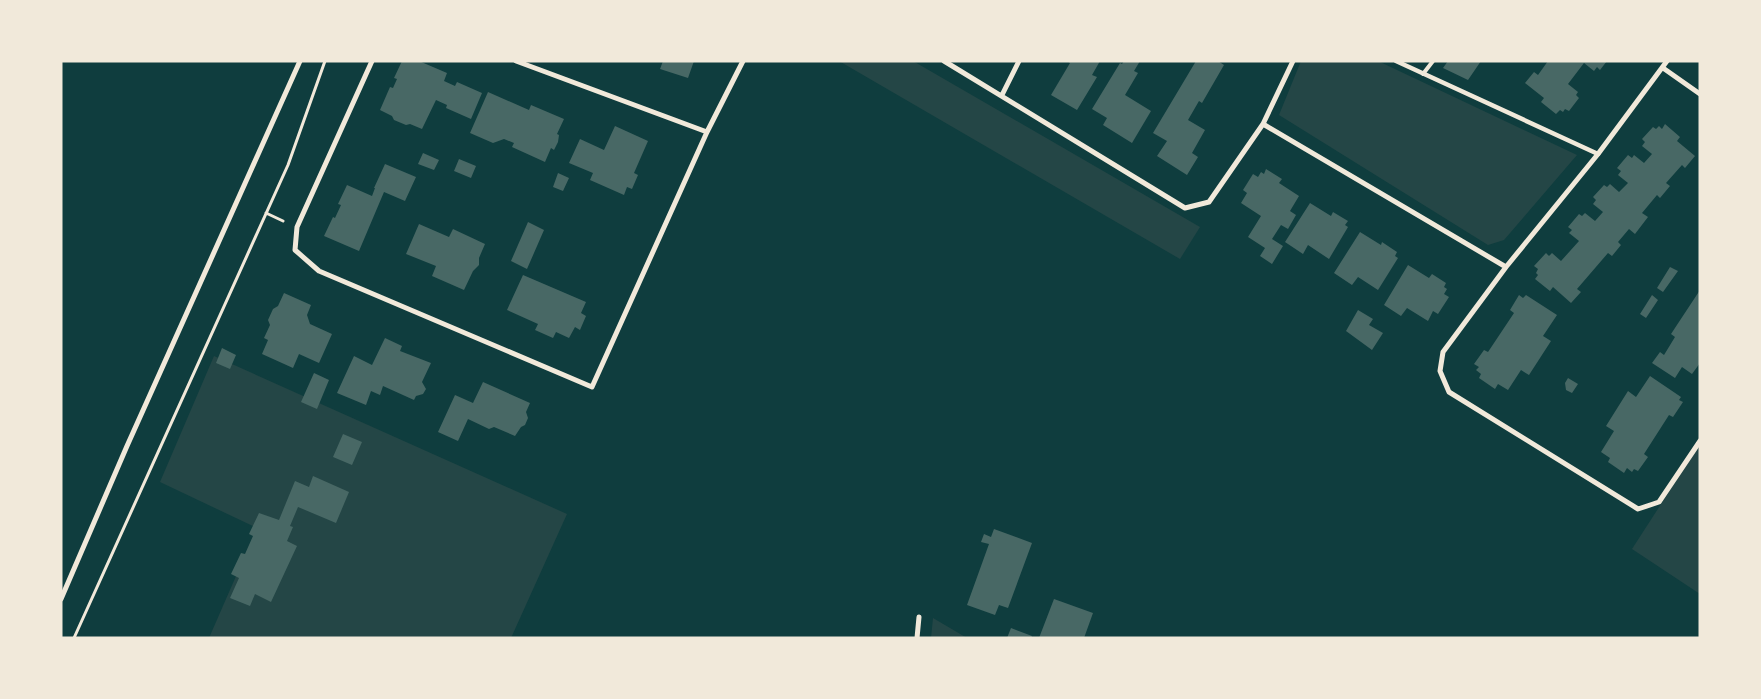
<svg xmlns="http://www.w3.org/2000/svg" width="1761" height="699" font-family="Montserrat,sans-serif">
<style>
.green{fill:#244646}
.building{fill:#486865}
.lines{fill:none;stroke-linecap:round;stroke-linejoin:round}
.path{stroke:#f1e9da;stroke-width:3}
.service{stroke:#f1e9da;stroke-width:4}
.pedestrian{stroke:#f1e9da;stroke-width:4.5}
.minor{stroke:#f1e9da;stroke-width:5}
</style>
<rect width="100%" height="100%" fill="#0f3d3e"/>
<!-- green -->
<path class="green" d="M839,61H913L1200,227L1180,259Z
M1301,61H1378L1577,155L1504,240L1488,245L1279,115Z
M214,356L567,514L511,638H209L257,528L160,482Z
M1696,450L1700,451V594L1632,549Z
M933,618L967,638H931Z"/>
<!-- building -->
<path class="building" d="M402,61H419L447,73L444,81L455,86L457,82L482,93L471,119L446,108L447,105L436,100L422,129L410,124L406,125L394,120L392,116L380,110L390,87L393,88L397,79L394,78Z
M663,61H694L688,78L660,69Z
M1067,61H1100L1092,75L1097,77L1077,110L1051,95L1070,63Z
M1124,61H1140L1134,71L1138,73L1125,95L1151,111L1132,143L1103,125L1107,118L1092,109L1120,63L1122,64Z
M1196,61H1218L1224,65L1202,103L1199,101L1188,120L1205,130L1192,153L1198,157L1187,175L1157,156L1167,141L1153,133Z
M1448,61H1481L1468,80L1443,68Z
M1548,61H1607L1600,70L1597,67L1594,71L1584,63L1568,84L1578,92L1576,95L1579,98L1569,111L1565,109L1563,112L1560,110L1556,114L1541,102L1544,98L1525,83L1534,72L1538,75Z
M488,92L529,110L531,105L564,119L557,134L559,135L558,142L554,150L551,148L545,162L512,147L514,143L504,139L493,143L470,133Z
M1665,124L1680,137L1677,141L1695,156L1685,168L1682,165L1666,183L1670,186L1660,198L1657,195L1642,213L1648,217L1635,234L1629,229L1618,242L1621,245L1612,256L1608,253L1577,289L1581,292L1571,303L1553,287L1550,291L1535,279L1538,275L1536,273L1538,269L1534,266L1546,253L1549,256L1552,253L1561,261L1579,241L1569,233L1572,230L1568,227L1579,214L1582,216L1585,213L1595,221L1603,212L1593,204L1596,200L1593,197L1604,185L1607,187L1610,184L1619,192L1628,183L1618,175L1621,171L1617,168L1628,155L1632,158L1634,155L1644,163L1652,154L1642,146L1645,142L1642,139L1653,127L1656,129L1659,126L1662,129Z
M615,126L648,141L634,173L638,175L632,189L627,187L624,195L590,180L593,173L569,163L580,139L604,150Z
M423,153L439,160L434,170L418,164Z
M459,159L476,166L471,178L454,171Z
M385,164L416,177L405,201L384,192L359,251L324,236L333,217L335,218L341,205L338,204L347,185L372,196L375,188H374Z
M1266,169L1282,179L1279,183L1299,196L1290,211L1296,215L1288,229L1281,225L1272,239L1283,246L1272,264L1260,256L1265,248L1248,237L1261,216L1241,203L1247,193L1243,190L1253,174L1258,177L1261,172L1264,174Z
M558,173L569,178L563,191L553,187Z
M1310,203L1331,216L1333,212L1348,221L1345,225L1348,227L1329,259L1308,245L1303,254L1285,242Z
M528,222L544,230L527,269L511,261Z
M419,224L449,237L453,229L485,244L479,258V265L473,271L464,290L432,276L436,266L406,254Z
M1360,232L1381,245L1382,242L1397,252L1395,256L1398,258L1378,290L1358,277L1352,285L1334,273Z
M1408,265L1429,278L1432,274L1446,283L1444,287L1447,289L1444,294L1449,297L1438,314L1433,311L1428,321L1407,308L1401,316L1384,305Z
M1670,267L1678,271L1663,292L1657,288Z
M523,275L586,302L581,313L586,316L580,330L575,327L569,338L556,332L553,338L535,330L538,324L507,310Z
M1700,290V363L1692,374L1682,367L1675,378L1652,363L1660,352L1664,355L1675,337L1671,334Z
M284,293L311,305L307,315L310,324L332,334L319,363L299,354L293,368L262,354L268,340L264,338L270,325L268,320L273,309L278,306Z
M1519,295L1523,298L1526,295L1557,315L1543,336L1551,341L1529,375L1521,370L1508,390L1498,384L1495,389L1479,378L1481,374L1476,370L1479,367L1474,364L1484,350L1488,352L1514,313L1510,310Z
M1652,295L1658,300L1646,318L1640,314Z
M1358,310L1373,319L1369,325L1383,333L1372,350L1346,331Z
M385,338L402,346L400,351L431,363L422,382L426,389L423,394L416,396L414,400L383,386L380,395L371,391L366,405L337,393L354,356L372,365Z
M222,348L236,355L230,369L216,363Z
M314,373L329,380L317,409L301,402Z
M1650,376L1681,397L1679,400L1683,402L1673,417L1669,415L1644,454L1648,457L1638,471L1634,469L1632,472L1627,468L1624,473L1608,462L1610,458L1601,452L1614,431L1606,426L1628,391L1636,397Z
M1568,378L1578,384L1572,393L1566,390L1565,383Z
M483,382L530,403L526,412L528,418L525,425L521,427L515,436L494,427L489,429L468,419L458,441L438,432L455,395L473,403Z
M343,434L362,442L352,465L333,457Z
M313,476L349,492L336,523L298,507L290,526L293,527L287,541L297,546L271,602L255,594L250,606L230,598L239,578L231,574L241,553L245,554L253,536L249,534L259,513L279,520L295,481L309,487Z
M994,529L1032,543L1008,608L999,605L995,615L967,605L989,544L981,542L984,534L991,537Z
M1054,599L1093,613L1084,638H1039Z
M1011,628L1032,636L1031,638H1007Z"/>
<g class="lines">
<!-- path -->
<path class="path" d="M266,213L283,221
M74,638L288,165L325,61"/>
<!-- service -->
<path class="service" d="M1423,74L1433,61"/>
<!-- pedestrian -->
<path class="pedestrian" d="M1396,61L1598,154"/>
<!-- minor -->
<path class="minor" d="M372,61L297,227L295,250L319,271L592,387L707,132L743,61
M516,61L707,132
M944,61L1185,208L1209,202L1263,124L1506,267L1443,352L1440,371L1449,392L1638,509L1659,502L1700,441
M1663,68L1700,94
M1002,95L1019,61
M1263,124L1293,61
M1506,267L1598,154L1667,61
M61,599L127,446L300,61
M917,638L919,617"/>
</g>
<!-- border -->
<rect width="1761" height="699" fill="none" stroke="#f1e9da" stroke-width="125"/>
</svg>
